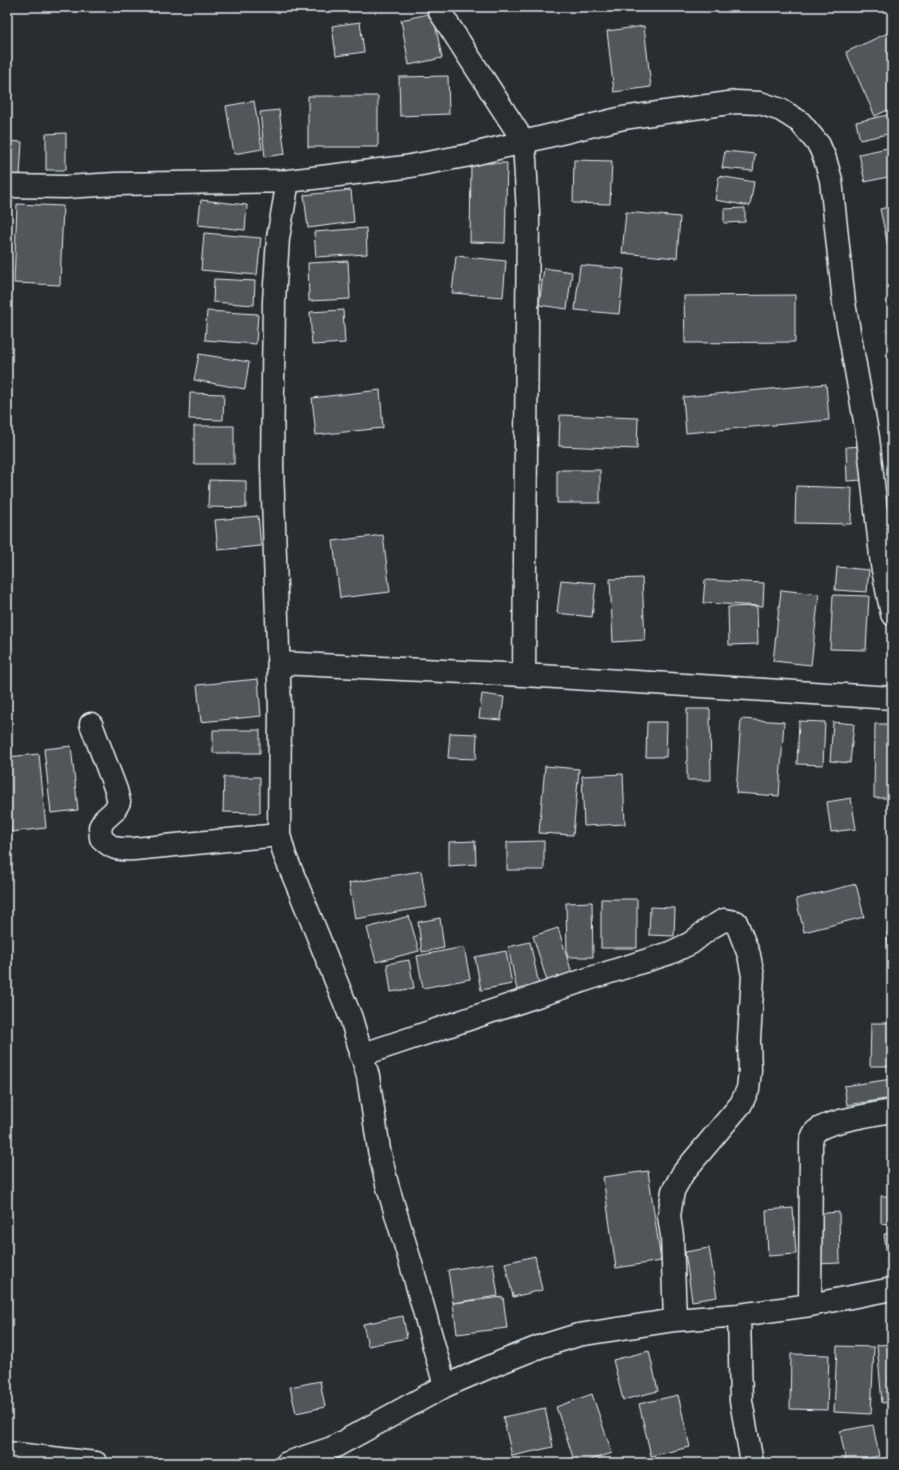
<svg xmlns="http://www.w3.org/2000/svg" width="899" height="1470" font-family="'Comic Neue',sans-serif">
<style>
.building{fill:#535759;stroke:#e8f1f8}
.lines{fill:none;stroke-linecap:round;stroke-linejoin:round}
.minor-casing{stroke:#e8f1f8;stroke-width:25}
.minor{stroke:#2a2d2e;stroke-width:22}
</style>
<rect width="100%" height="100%" fill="#2a2d2e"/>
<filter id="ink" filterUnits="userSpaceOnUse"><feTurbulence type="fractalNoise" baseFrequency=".025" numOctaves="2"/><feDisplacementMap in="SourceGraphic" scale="8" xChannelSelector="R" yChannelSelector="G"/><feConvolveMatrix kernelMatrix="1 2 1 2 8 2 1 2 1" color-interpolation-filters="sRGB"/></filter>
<g filter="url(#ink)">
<!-- building -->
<path class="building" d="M433,13L442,58L409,65L401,20Z
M360,22L364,52L336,56L332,26Z
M644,26L651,87L614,92L607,31Z
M890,32L892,37V108L875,116L846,52Z
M448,76L449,114L400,116L399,77Z
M308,96H378V147H308Z
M254,101L262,149L234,154L226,106Z
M279,110L285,154L265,157L260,112Z
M892,114V133L860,140L856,122Z
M66,133V170H46V134Z
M7,141L22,142L20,175L7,174Z
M892,147V176L865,182L859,154Z
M725,151L755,154L753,171L722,168Z
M574,160L612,161L610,204L573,203Z
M471,163H507L505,243L470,242Z
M719,176L754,182L750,206L715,200Z
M351,190L354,222L308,228L304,195Z
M201,200L247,205L245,230L198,225Z
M17,204L63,206L60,285L14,283Z
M892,206V255H890L880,209Z
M745,208V222L724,223V209Z
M626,212L680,217L677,258L622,253Z
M366,228L367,254L316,257L314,232Z
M204,233L261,238L257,275L201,270Z
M456,256L506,261L503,297L452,293Z
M348,261L350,299L309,301L308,263Z
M580,265L624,269L619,314L575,310Z
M544,268L572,272L567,309L539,305Z
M214,279L255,281L254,305L213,302Z
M795,295V342L685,343L684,296Z
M343,310L345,343L312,345L310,312Z
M207,311L258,314L256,344L205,340Z
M199,354L249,362L245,389L194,380Z
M826,384L829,420L686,433L683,397Z
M380,390L383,428L316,435L312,398Z
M190,393L224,394L223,420L189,419Z
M560,415L638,418L637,449L559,446Z
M194,426H234V464H194Z
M863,446L864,480L847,481L846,447Z
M557,470H600V503H557Z
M209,480L246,481V508L208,507Z
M796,486L852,488L851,524L795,523Z
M258,516L261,546L218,550L215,520Z
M383,535L390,592L340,598L333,541Z
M837,567L869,570L867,592L835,590Z
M642,578L645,640L613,642L610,579Z
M561,580L596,583L592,617L557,613Z
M705,580L764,583L763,606L703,603Z
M781,590L819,594L811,665L773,661Z
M833,595L869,596L866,650L830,649Z
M757,606L758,644L729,645L728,607Z
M258,679L261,716L201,722L197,685Z
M482,694L504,697L501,720L479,718Z
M687,709H710L711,780H687Z
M741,719L784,722L779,796L736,793Z
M799,721L825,722L823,765L797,764Z
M647,722H667L666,757H646Z
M833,722L854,724L850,763L830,761Z
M875,724H892V798H874Z
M213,730H260V753H213Z
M450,733L477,734L476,759L448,758Z
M71,746L78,810L51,813L44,749Z
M39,754L46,828L11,832L7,793V757Z
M545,766L579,769L573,835L539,833Z
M623,774L625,824L584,826L582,776Z
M224,777H260V813L223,812Z
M851,798L856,829L831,832L827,802Z
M475,841L476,864L449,866V842Z
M544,841V870H507V842Z
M421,871L427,907L355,919L349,883Z
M856,884L864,917L804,932L796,899Z
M601,899H637V948H601Z
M592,902L593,957H567L566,903Z
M650,907L675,908L674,936L649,935Z
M409,916L419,951L376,962L367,928Z
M440,918L444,948L422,952L418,922Z
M558,928L572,973L547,981L533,936Z
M887,932H892V958H889Z
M530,942L539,985L517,990L508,947Z
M464,947L470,979L423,988L417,956Z
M506,951L512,984L481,990L475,957Z
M409,960L414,988L391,992L387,964Z
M871,1023H892V1066H870Z
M892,1079V1098L847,1105L844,1086Z
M648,1171L661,1261L616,1268L603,1177Z
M881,1196H892V1223L881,1224Z
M793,1208L796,1254L768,1256L766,1210Z
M839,1212L840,1263L815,1264L814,1214Z
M892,1233V1255L887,1256L884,1234Z
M709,1248L717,1297L692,1301L685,1252Z
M535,1256L542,1290L513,1297L505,1263Z
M493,1263L498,1296L453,1303L448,1270Z
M503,1297L507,1328L457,1334L453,1303Z
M403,1316L407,1338L368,1346L363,1324Z
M892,1344V1402L882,1403L877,1345Z
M837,1346L874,1347L871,1414L834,1412Z
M649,1351L658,1391L623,1400L613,1360Z
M791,1354L829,1355L827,1410L790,1409Z
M320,1381L325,1407L296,1413L290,1387Z
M592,1394L612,1453L582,1463H575L556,1407Z
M678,1395L690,1447L651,1456L639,1404Z
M545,1408L553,1447L512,1456L503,1417Z
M873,1425L879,1456L846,1462L840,1431Z"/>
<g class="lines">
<!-- minor casing -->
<g class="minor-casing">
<path id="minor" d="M438,7L440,12L524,142L528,213L524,675
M288,181L278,238L274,301L272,466L280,710L279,835L285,856L298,887L351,1018L368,1076L379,1150L387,1184L411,1264L445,1386
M7,186L66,187L116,184L288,181L405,167L465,156L623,118L736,102L760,103L781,110L800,122L819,145L825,159L831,180L844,303L868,438L882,565L892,614
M279,663L524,675L892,698
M91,724L116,790L119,802L114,811L104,820L100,827L101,838C112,849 118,850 134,849L279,835
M361,1055L591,978L670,953L691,943L710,928L724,920L736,922L749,955L753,976L749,1039L750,1070L748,1089L741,1104L683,1173L673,1191L669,1216L672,1236L675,1320
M810,1305L811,1142C812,1137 813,1134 816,1131C828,1121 875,1114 892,1111
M739,1315L741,1401L752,1463
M7,1453L96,1463
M287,1463L332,1448L445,1386L501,1362L539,1347L578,1335L675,1320L739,1315L810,1305L892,1289"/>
</g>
<!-- minor -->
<use href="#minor" class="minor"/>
</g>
</g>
<!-- margin -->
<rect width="899" height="1470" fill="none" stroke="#2a2d2e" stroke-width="24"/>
<rect x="12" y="12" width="875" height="1446" fill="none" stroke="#e8f1f8" stroke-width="1.5" filter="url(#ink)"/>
</svg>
